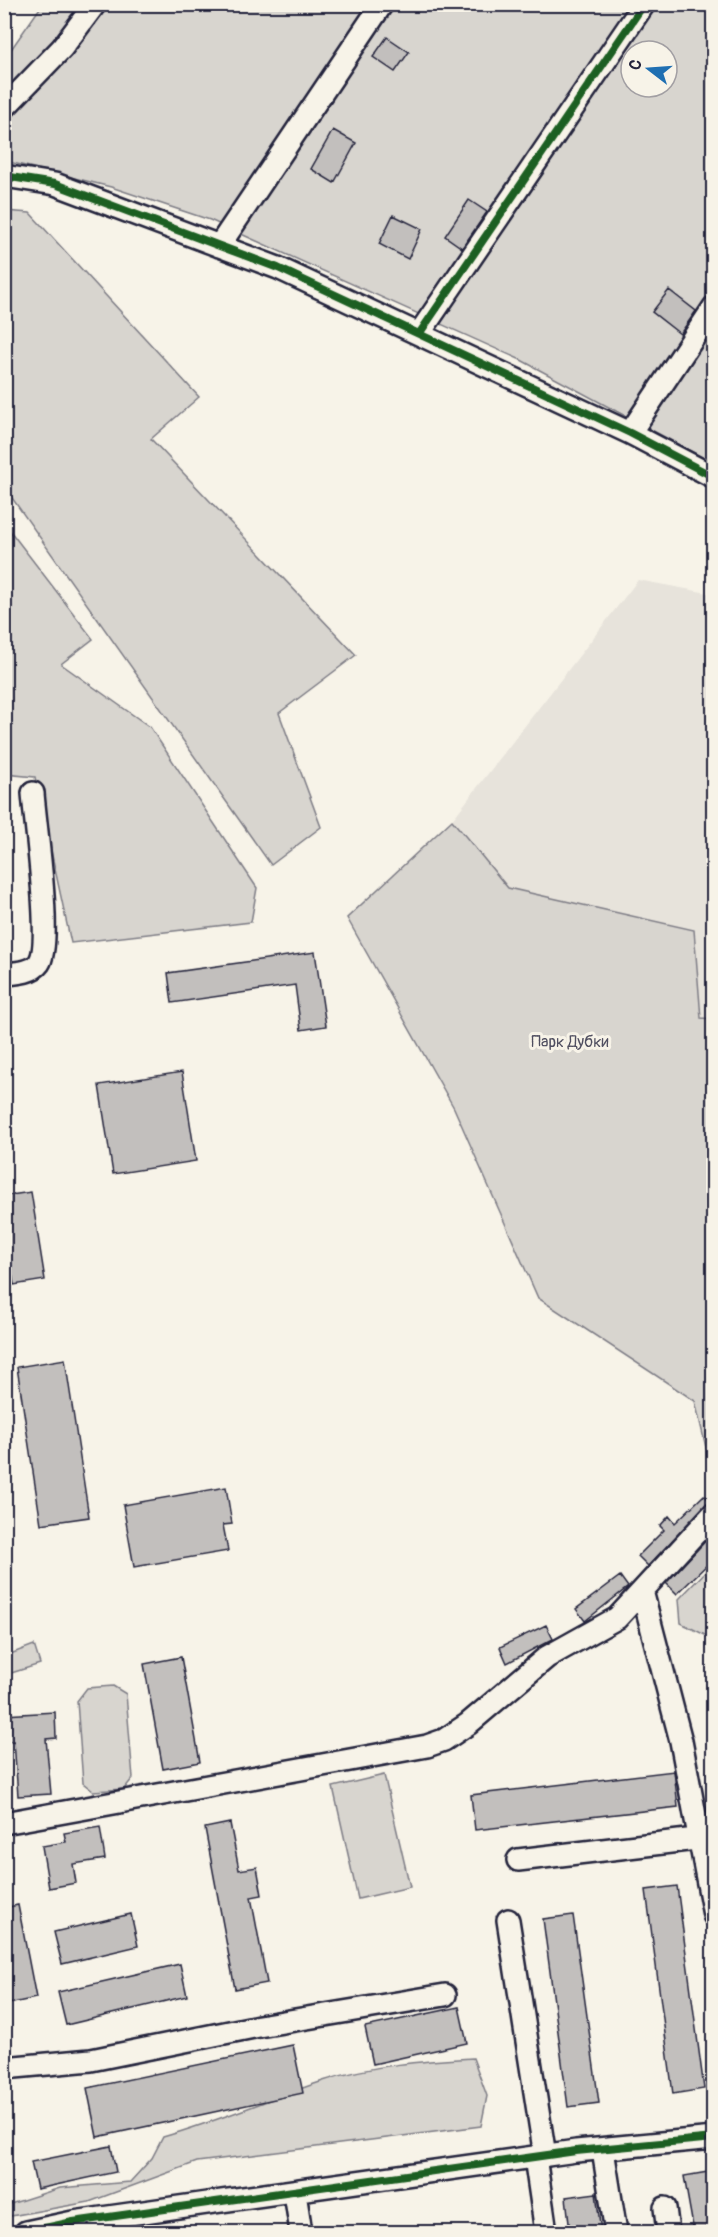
<svg xmlns="http://www.w3.org/2000/svg" width="718" height="2237" font-family="Pangolin,sans-serif">
<style>
.built{fill:#e7e3db}
.green{fill:#d8d5cf;stroke:#7d7c85;stroke-width:1.5;fill-rule:evenodd}
.building{fill:#c2bfbd;stroke:#22223b;stroke-width:1.5}
.lines{fill:none;stroke-linecap:round;stroke-linejoin:round}
.minor-casing{stroke:#22223b;stroke-width:26}
.minor{stroke:#f7f3e8;stroke-width:21}
.cycleway-casing{stroke:#f7f3e8;stroke-width:11}
.cycleway{stroke:#1b5e20;stroke-width:8}
.labels{text-anchor:middle;stroke-width:6;stroke-linejoin:round;paint-order:stroke}
.park-label{font-size:16px;fill:#504f60;stroke:#f7f3e8}
</style>
<rect width="100%" height="100%" fill="#f7f3e8"/>
<filter id="ink" filterUnits="userSpaceOnUse"><feTurbulence type="fractalNoise" baseFrequency=".0167" numOctaves="2"/><feDisplacementMap in="SourceGraphic" scale="12" xChannelSelector="R" yChannelSelector="G"/><feConvolveMatrix kernelMatrix="1 2 1 2 8 2 1 2 1" color-interpolation-filters="sRGB"/></filter>
<g filter="url(#ink)">
<!-- built -->
<path class="built" d="M638,580L713,594V1019H702L693,930L508,888L452,820Z"/>
<!-- green -->
<path class="green" d="M42,5H713V463L521,360L210,220L111,187L5,161V58ZM631,51H667V87H631Z
M5,211L30,213L199,397L151,439L356,655L279,713L321,827L271,865L5,488Z
M4,523L93,639L61,664L150,727L257,888L251,922L71,943L35,777L5,774Z
M452,820L508,888L694,930L701,1018L714,1019L713,1477L695,1401L538,1298L454,1108L347,918Z
M713,1564V1639L681,1623L679,1599Z
M34,1645L40,1664L5,1675V1656Z
M113,1686L126,1694L133,1778L124,1789L93,1791L83,1783L77,1701L87,1688Z
M384,1775L410,1887L358,1899L333,1787Z
M473,2058L487,2096L481,2126L197,2162L89,2202L5,2217L4,2206L60,2188L130,2182L152,2158L163,2137C218,2121 269,2099 323,2081C371,2065 423,2061 473,2058Z"/>
<!-- building -->
<path class="building" d="M387,37L409,52L395,72L373,57Z
M333,130L356,143L334,183L311,169Z
M469,200L487,212L462,248L445,236Z
M393,215L422,229L408,259L379,244Z
M669,290L696,311L680,334L652,312Z
M315,952L326,1026L301,1030L295,985L172,1003L168,973Z
M182,1072L196,1161L113,1174L99,1085Z
M31,1192L45,1280L14,1285L4,1225V1196Z
M65,1359L89,1517L41,1524L17,1367Z
M226,1487L232,1524L223,1525L228,1551L134,1567L123,1505Z
M704,1495L710,1501L648,1566L638,1556L664,1530L660,1526L669,1516L675,1523Z
M714,1532V1558L677,1594L666,1583Z
M620,1576L628,1587L585,1621L576,1609Z
M546,1625L553,1639L507,1663L500,1647Z
M181,1657L200,1762L163,1769L144,1664Z
M55,1712L56,1738L46,1739L51,1794L18,1796L14,1741L4,1742V1715Z
M674,1771L678,1807L475,1830L471,1795Z
M230,1823L239,1870L257,1867L262,1895L251,1897L267,1983L235,1989L205,1828Z
M100,1827L105,1859L73,1864L76,1883L49,1888L42,1846L66,1842L64,1833Z
M677,1886L704,2089L673,2094L646,1890Z
M18,1905L36,1998L4,2005V1908Z
M131,1914L138,1946L62,1964L54,1932Z
M573,1915L599,2103L568,2107L543,1919Z
M180,1964L187,1996L66,2025L58,1992Z
M459,2007L467,2043L373,2064L365,2027Z
M293,2045L303,2093L97,2137L87,2088Z
M111,2146L116,2172L37,2189L31,2162Z
M714,2171V2232H694L684,2176Z
M596,2193L601,2232H570L566,2197Z"/>
<g class="lines">
<!-- minor casing -->
<g class="minor-casing">
<path id="minor" d="M4,108L62,48L95,4
M4,176L55,184L278,268L630,433L714,477
M219,246L382,4
M419,334L644,4
M630,433L714,307
M4,974C15,973 32,973 39,963C53,943 35,823 33,793
M642,1591L681,1741L714,1915
M4,1823L427,1746L444,1740L468,1724L547,1657L617,1618L714,1513
M518,1860L713,1837
M508,1920L545,2156
M4,2068L91,2060L259,2026L445,1995
M603,2150L616,2232
M535,2157L546,2232
M295,2193L301,2232
M665,2208L668,2232
M26,2232L73,2222L576,2151L714,2138"/>
</g>
<!-- minor -->
<use href="#minor" class="minor"/>
<!-- cycleway casing -->
<g class="cycleway-casing">
<path id="cycleway" d="M4,176L55,184L278,268L630,433L714,477
M419,334L644,4
M26,2232L73,2222L576,2151L714,2138"/>
</g>
<!-- cycleway -->
<use href="#cycleway" class="cycleway"/>
</g>
</g>
<g class="labels">
<!-- park labels -->
<g class="park-label">
<text x="570" y="1047">Парк Дубки</text>
</g>
</g>
<!-- margin -->
<rect width="718" height="2237" fill="none" stroke="#f7f3e8" stroke-width="24"/>
<rect x="12" y="12" width="694" height="2213" fill="none" stroke="#22223b" stroke-width="2" filter="url(#ink)"/>
<!-- north arrow -->
<g transform="translate(649 69) rotate(287)"><circle r="28" fill="#f7f3e8" stroke="#a29fa3" stroke-width="1.5"/>
<path d="M0-4.5L10 22L0 15L-10 22Z" fill="#1f6fb2"/>
<text y="-9" font-size="16" font-weight="bold" text-anchor="middle" fill="#22223b">С</text>
</g>
</svg>
